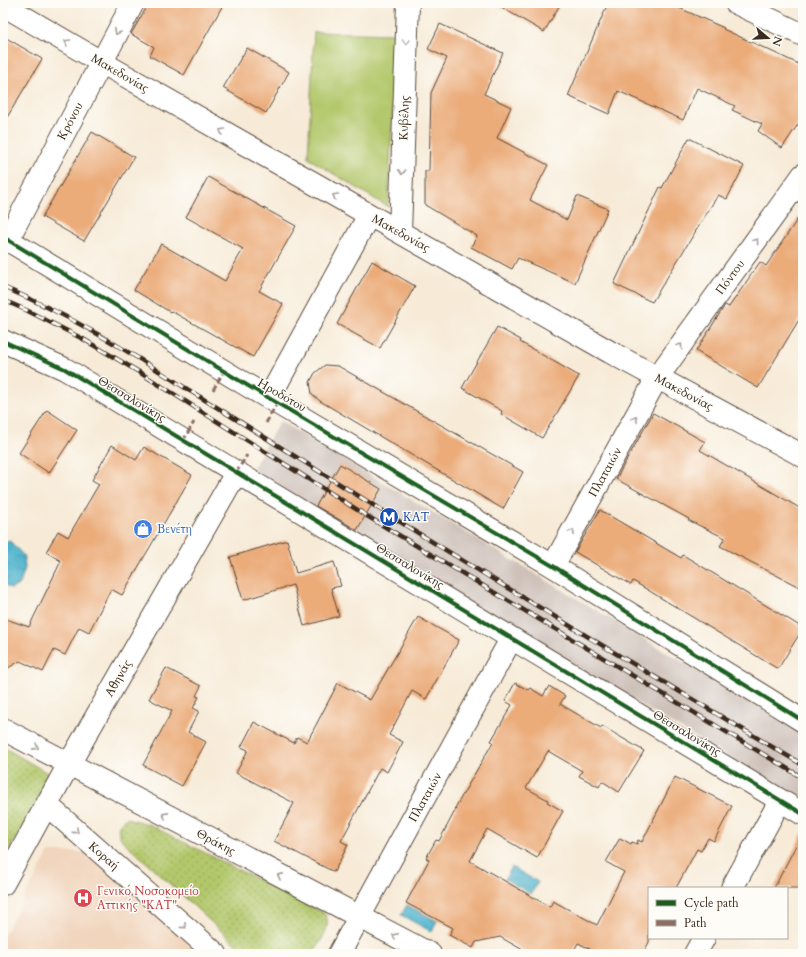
<svg xmlns="http://www.w3.org/2000/svg" width="806" height="957" font-family="Cardo,serif">
<style>
.built{fill:#f1d5bd}
.railway{fill:#cec1ba}
.grass{fill:#b3c86c;stroke:#777945}
.park{fill:url(#park-dots);stroke:#777945}
.water{fill:url(#water-ripples);stroke:#456f76}
.building{fill:#ebac7a}
.lines{fill:none;stroke-linecap:round;stroke-linejoin:round}
.minor-casing{stroke:#57473a;stroke-width:24}
.minor{stroke:#fff;stroke-width:22}
.rail-casing{stroke:#3b2a1e;stroke-width:4.5}
.rail{stroke:#fdfcf7;stroke-width:3;stroke-dasharray:9;stroke-linecap:butt}
.quiet{stroke:#8d6e63;stroke-width:3;stroke-dasharray:6 3;stroke-linecap:butt}
.cycleway-casing{stroke:#fdfcf7;stroke-width:6}
.cycleway{stroke:#1b5e20;stroke-width:4}
.oneway{stroke:#a79f9a}
.labels{text-anchor:middle;stroke-width:3;stroke-linejoin:round;paint-order:stroke}
.street-label{font-size:12px;fill:#3b2a1e;stroke:#fdfcf7}
.transit-label{font-size:12px;fill:#164399;stroke:#fdfcf7;text-anchor:start}
.shop-label{font-size:12px;fill:#366cbe;stroke:#fdfcf7;text-anchor:start}
.health-label{font-size:12px;fill:#be3a42;stroke:#fdfcf7;text-anchor:start}
</style>
<defs>
<pattern id="park-dots" width="8" height="8" patternUnits="userSpaceOnUse"><rect width="8" height="8" fill="#b3c86c"/><path d="M2 2h.1M6 6h.1" fill="none" stroke="#93a358" stroke-width="1.8" stroke-linecap="round"/></pattern>
<pattern id="water-ripples" width="26" height="14" patternUnits="userSpaceOnUse"><rect width="26" height="14" fill="#4fb4cd"/><path d="M2 4q2-2 4 0t4 0M15 11q2-2 4 0t4 0" fill="none" stroke="#4393a6"/></pattern>
</defs>
<rect width="100%" height="100%" fill="#fdfcf7"/>
<filter id="ink" filterUnits="userSpaceOnUse"><feTurbulence type="fractalNoise" baseFrequency=".025" numOctaves="2"/><feDisplacementMap in="SourceGraphic" scale="8" xChannelSelector="R" yChannelSelector="G"/><feConvolveMatrix kernelMatrix="1 2 1 2 8 2 1 2 1" color-interpolation-filters="sRGB"/></filter>
<filter id="wash" filterUnits="userSpaceOnUse"><feTurbulence type="fractalNoise" baseFrequency=".012" numOctaves="4" result="noise"/><feDisplacementMap in="SourceGraphic" scale="16" xChannelSelector="R" yChannelSelector="G"/><feGaussianBlur stdDeviation="0.9" result="paint"/><feColorMatrix in="noise" values="0 0 0 0 0 0 0 0 0 0 0 0 0 0 0 0 0 1.4 0 .05"/><feComposite in="paint" operator="in"/></filter>
<g filter="url(#wash)">
<rect width="100%" height="100%" fill="#f7ebd8"/>
<!-- built -->
<path class="built" d="M49,852H91L200,954H3V937Z"/>
<!-- railway -->
<path class="railway" d="M280,421L803,734V801L250,473Z"/>
<!-- grass -->
<path class="grass" d="M314,32L396,34L388,207L308,158Z"/>
<!-- park -->
<path class="park" d="M3,747L51,775L3,862Z
M127,818L148,824L324,913C334,926 319,942 313,954H246L122,840C117,830 116,824 127,818Z"/>
<!-- water -->
<path class="water" d="M3,541H10L24,556L25,568L20,584L11,589L4,585L3,584Z
M512,867L538,882L531,894L505,879Z
M407,905L437,921L432,932L401,915Z"/>
<g id="blocks">
<!-- building -->
<path class="building" d="M149,3H224L184,75L150,56L154,47L131,34Z
M494,3H561L544,32Z
M608,3H668L724,28L723,29L803,66V117L782,148L758,131L762,124L732,110L735,106L697,88L683,120L618,91L609,114L568,96Z
M440,24L503,53L484,94L511,107L497,138L548,165L530,200L567,220L577,196L608,209L575,283L518,258L512,269L471,247L477,236L425,205V171H429L431,93L447,58L428,49Z
M3,36L42,59L3,124Z
M247,48L289,72L266,113L223,88Z
M92,132L134,157L84,241L42,217Z
M689,138L744,166L727,199L718,195L652,302L614,284L660,187L662,188Z
M208,177L296,226L259,291L283,304L253,357L171,311L170,312L134,290L161,244L225,281L243,249L186,217Z
M803,211V313L758,388L696,351L725,305L729,307L760,262L766,266Z
M372,261L415,286L380,348L337,324Z
M497,327L521,340L520,342L579,376L542,438L501,414L502,411L462,388Z
M325,365L338,366L523,472L503,509L320,401L312,394L310,382L315,373Z
M47,410L77,430L49,473L19,453Z
M653,413L705,442L700,450L803,510V589L720,546L725,538L688,520L689,519L616,479Z
M112,445L136,460L144,447L192,475L122,595L111,589L89,632L79,627L65,655L54,650L43,672L20,661L3,671V618L29,627L61,561L46,552L58,531L68,537L99,484L92,480Z
M340,464L381,489L357,530L316,506Z
M600,510L681,558L683,555L803,628L778,669L633,581L631,585L575,552Z
M287,540L296,573L334,562L341,586L331,588L339,616L304,626L293,585L243,600L230,557Z
M418,617L459,640L426,699L412,691L389,735L403,742L387,772L380,768L341,841L348,845L334,872L274,841L294,803L236,773L248,750L241,747L254,722L294,743L297,737L307,742L338,683L370,700Z
M166,668L201,686L196,696L199,697L193,708L199,711L188,732L206,742L182,786L143,765L172,711L149,699Z
M515,683L528,690L530,688L543,696L549,686L565,696L560,704L601,728L602,726L644,751L619,792L602,781L599,787L579,776L582,771L548,751L526,788L548,800L547,802L563,811L537,858L487,829L470,861L550,907L553,901L597,925L624,872L606,862L620,838L631,844L632,842L637,844L638,840L642,842L675,777L732,806L714,841L708,838L701,851L697,849L676,888H649V942L643,954H600L578,943L572,954H530L500,937L476,942L473,948L449,935L453,928L406,903L429,860L426,858L436,840L439,841L456,809L455,808L493,742L491,741L512,705L505,701Z
M803,832V888H774Z"/>
</g>
</g>
<g filter="url(#ink)">
<use href="#blocks" fill-opacity="0" stroke="#57473a" stroke-width="1"/>
<g class="lines">
<!-- minor casing -->
<g class="minor-casing">
<path id="minor" d="M736,3L803,35
M3,5L101,62L610,352L803,456
M400,232L408,3
M3,237L250,387L553,566L803,721
M8,239L133,3
M3,341L65,369L803,814
M269,398L369,215
M553,566L657,378L803,175
M3,729L430,954
M47,805L216,954
M3,884L69,764L236,473
M732,888L780,801
M339,954L511,639
M695,954L704,938"/>
</g>
<!-- minor -->
<use href="#minor" class="minor"/>
<!-- rail casing -->
<g class="rail-casing">
<path id="rail" d="M3,287C68,314 128,351 187,389C238,420 288,452 338,483C492,580 647,673 803,765
M3,300L26,310L83,339L139,372L367,516L803,778"/>
</g>
<!-- rail -->
<use href="#rail" class="rail"/>
<!-- quiet -->
<path class="quiet" d="M213,390L224,371
M266,423L277,403
M183,441L194,422
M236,473L247,455"/>
<!-- cycleway casing -->
<g class="cycleway-casing">
<path id="cycleway" d="M3,237L250,387L553,566L803,721
M3,341L65,369L803,814"/>
</g>
<!-- cycleway -->
<use href="#cycleway" class="cycleway"/>
</g>
<!-- one-way arrows -->
<defs><path id="oneway-chevron" d="M-2-3.5L2.5 0L-2 3.5" fill="none" stroke-width="1.6" stroke-linecap="round" stroke-linejoin="round"/></defs>
<g class="oneway">
<use href="#oneway-chevron" transform="translate(117 32) rotate(119)"/>
<use href="#oneway-chevron" transform="translate(67 42) rotate(-150)"/>
<use href="#oneway-chevron" transform="translate(406 42) rotate(92)"/>
<use href="#oneway-chevron" transform="translate(222 131) rotate(-150)"/>
<use href="#oneway-chevron" transform="translate(402 172) rotate(92)"/>
<use href="#oneway-chevron" transform="translate(335 196) rotate(-150)"/>
<use href="#oneway-chevron" transform="translate(756 241) rotate(-54)"/>
<use href="#oneway-chevron" transform="translate(680 346) rotate(-54)"/>
<use href="#oneway-chevron" transform="translate(635 419) rotate(-61)"/>
<use href="#oneway-chevron" transform="translate(572 532) rotate(-61)"/>
<use href="#oneway-chevron" transform="translate(36 747) rotate(28)"/>
<use href="#oneway-chevron" transform="translate(165 815) rotate(-152)"/>
<use href="#oneway-chevron" transform="translate(76 831) rotate(41)"/>
<use href="#oneway-chevron" transform="translate(280 876) rotate(-152)"/>
<use href="#oneway-chevron" transform="translate(184 926) rotate(41)"/>
<use href="#oneway-chevron" transform="translate(395 936) rotate(-153)"/>
</g>
</g>
<!-- icons -->
<defs>
<g id="metro-disc" transform="scale(1)"><circle r="9.5" fill="#1a4fb4" stroke="#fdfcf7"/><path d="M-5.5 5V-5H-3L0 0L3-5H5.5V5H3V-.5L0 4L-3-.5V5Z" fill="#fff"/></g>
<g id="shop-disc" transform="scale(1)"><circle r="9.5" fill="#3f7fe0" stroke="#fdfcf7"/><path d="M-5-2.5h2.3a2.7 3.5 0 0 1 5.4 0H5L5.5 6h-11ZM-1.5-2.5h3a1.5 2.3 0 0 0-3 0Z" fill="#fff"/></g>
<g id="hospital-disc" transform="scale(1)"><circle r="9.5" fill="#e0444e" stroke="#fdfcf7"/><path d="M-5-5h3v3.5h4V-5h3V5h-3V1.5h-4V5h-3Z" fill="#fff"/></g>
</defs>
<g fill-rule="evenodd">
<use href="#metro-disc" x="389" y="517"/>
<use href="#shop-disc" x="143" y="529"/>
<use href="#hospital-disc" x="83" y="898"/>
</g>
<g class="labels">
<!-- street labels -->
<g class="street-label">
<text transform="translate(120 73) rotate(30)" y="4">Μακεδονίας</text>
<text transform="translate(404 118) rotate(-88)" y="4">Κυβέλης</text>
<text transform="translate(70 121) rotate(-62)" y="4">Κρόνου</text>
<text transform="translate(401 233) rotate(29)" y="4">Μακεδονίας</text>
<text transform="translate(730 277) rotate(-54)" y="4">Πόντου</text>
<text transform="translate(684 392) rotate(28)" y="4">Μακεδονίας</text>
<text transform="translate(282 395) rotate(30)" y="4">Ηροδότου</text>
<text transform="translate(132 399) rotate(31)" y="4">Θεσσαλονίκης</text>
<text transform="translate(605 472) rotate(-61)" y="4">Πλαταιών</text>
<text transform="translate(410 566) rotate(31)" y="4">Θεσσαλονίκης</text>
<text transform="translate(118 678) rotate(-60)" y="4">Αθηνάς</text>
<text transform="translate(687 733) rotate(31)" y="4">Θεσσαλονίκης</text>
<text transform="translate(425 797) rotate(-61)" y="4">Πλαταιών</text>
<text transform="translate(216 842) rotate(28)" y="4">Θράκης</text>
<text transform="translate(104 856) rotate(41)" y="4">Κοραή</text>
</g>
<!-- transit labels -->
<g class="transit-label">
<text x="403" y="521">ΚΑΤ</text>
</g>
<!-- shop labels -->
<g class="shop-label">
<text x="157" y="533">Βενέτη</text>
</g>
<!-- health labels -->
<g class="health-label">
<text x="97" y="895">Γενικό Νοσοκομείο<tspan x="97" dy="14">Αττικής "ΚΑΤ"</tspan></text>
</g>
</g>
<!-- margin -->
<rect width="806" height="957" fill="none" stroke="#fdfcf7" stroke-width="16"/>
<!-- legend -->
<rect x="648" y="887" width="140" height="52" fill="#fdfcf7" stroke="#afa8a0"/>
<rect x="656" y="900" width="20" height="6" fill="#1b5e20" stroke="#afa8a0"/>
<text x="684" y="907" font-size="12" fill="#3b2a1e">Cycle path</text>
<rect x="656" y="920" width="20" height="6" fill="#8d6e63" stroke="#afa8a0"/>
<text x="684" y="927" font-size="12" fill="#3b2a1e">Path</text>
<!-- north arrow -->
<g transform="translate(768 38) rotate(109)" stroke="#fdfcf7" stroke-width="3" paint-order="stroke">
<path d="M0-3L7 15L0 10L-7 15Z" fill="#3b2a1e"/>
<text y="-6" font-size="11" font-weight="bold" text-anchor="middle" fill="#3b2a1e">N</text>
</g>
</svg>
